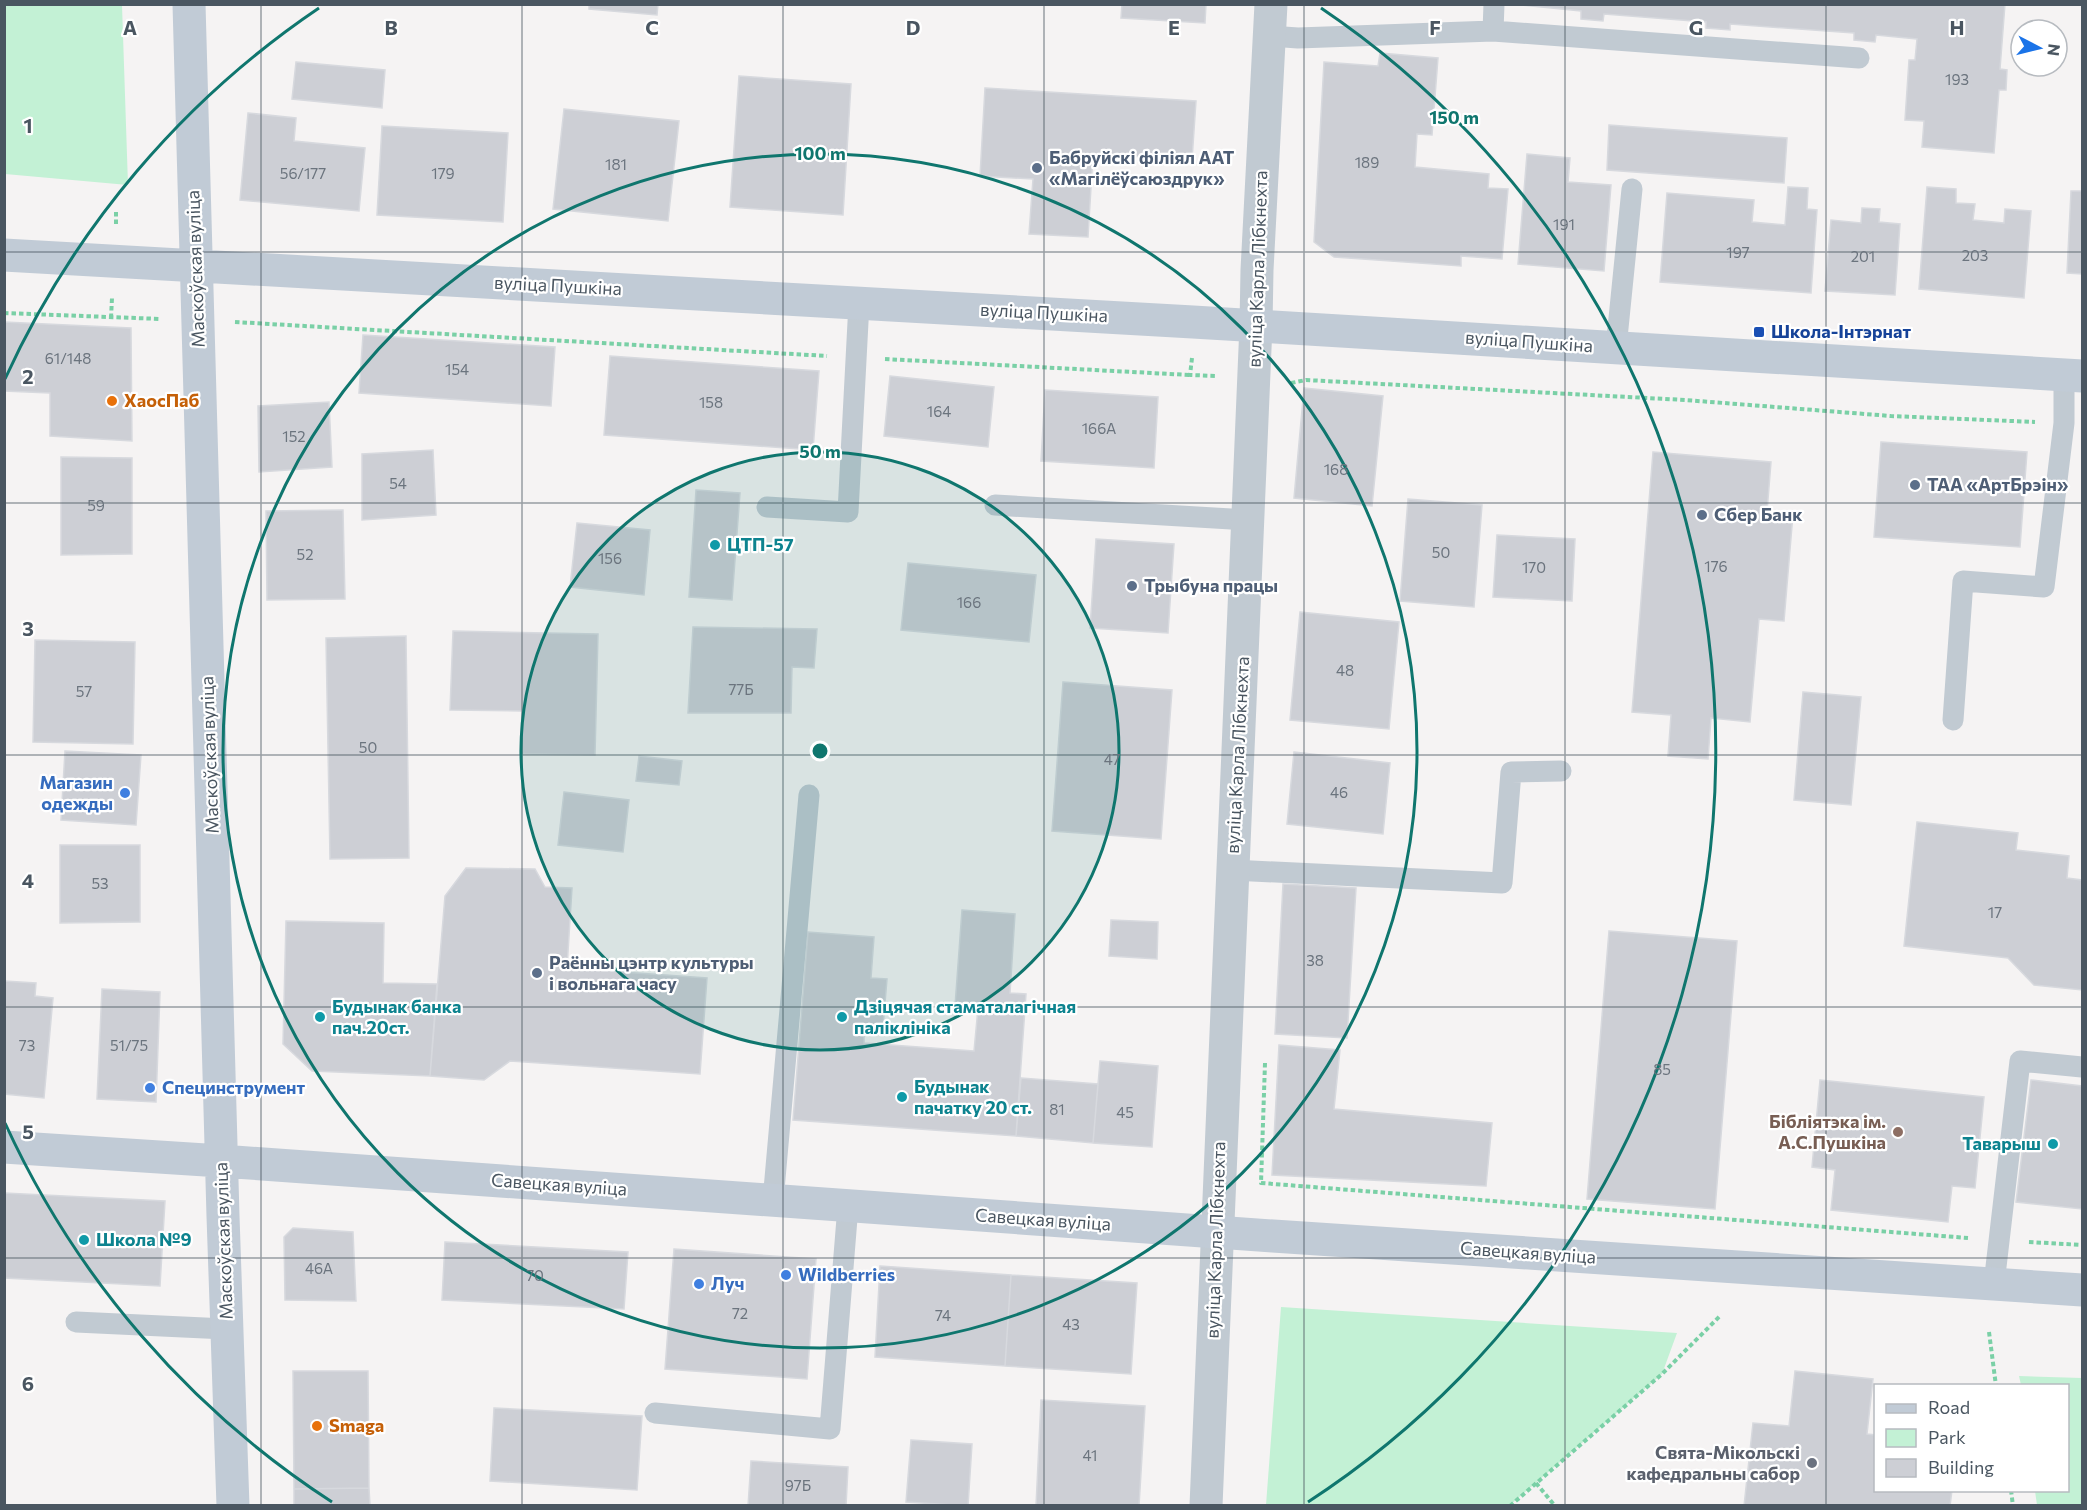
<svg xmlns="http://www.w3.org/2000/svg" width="2087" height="1510" font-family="Commissioner,sans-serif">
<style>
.green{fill:#c3f1d5}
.building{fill:#cdcfd5;stroke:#d7d9de;stroke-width:1.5}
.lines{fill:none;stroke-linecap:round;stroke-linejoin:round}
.path{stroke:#7ad0a6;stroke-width:4;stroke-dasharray:4.5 3;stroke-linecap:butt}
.lane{stroke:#c1cad2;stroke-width:21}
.street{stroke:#c1cad2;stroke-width:33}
.secondary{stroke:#c1cbd6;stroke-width:33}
.grid{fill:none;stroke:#4a5661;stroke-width:1.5;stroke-opacity:0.55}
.ring{fill:none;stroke:#0f766e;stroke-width:3}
.service-dot{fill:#5c6f8a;stroke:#fff;stroke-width:2}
.transit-dot{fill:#1a4fb4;stroke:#fff;stroke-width:2}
.food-dot{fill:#e8710a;stroke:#fff;stroke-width:2}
.culture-dot{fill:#0f9aa8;stroke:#fff;stroke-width:2}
.shop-dot{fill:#3f7fe0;stroke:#fff;stroke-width:2}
.education-dot{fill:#8d6e63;stroke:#fff;stroke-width:2}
.worship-dot{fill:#6b7280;stroke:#fff;stroke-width:2}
.labels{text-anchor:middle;stroke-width:4.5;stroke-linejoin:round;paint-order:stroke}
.number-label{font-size:15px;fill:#6b747e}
.service-label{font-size:18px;font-weight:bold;fill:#4e5e75;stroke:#fff;text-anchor:start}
.street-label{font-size:18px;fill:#4a5661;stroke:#fff}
.transit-label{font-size:18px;font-weight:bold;fill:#164399;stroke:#fff;text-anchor:start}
.food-label{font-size:18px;font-weight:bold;fill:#c56008;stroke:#fff;text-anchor:start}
.culture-label{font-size:18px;font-weight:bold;fill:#0d838f;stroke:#fff;text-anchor:start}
.shop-label{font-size:18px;font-weight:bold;fill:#366cbe;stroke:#fff;text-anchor:start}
.education-label{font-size:18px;font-weight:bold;fill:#785e54;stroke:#fff;text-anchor:end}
.worship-label{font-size:18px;font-weight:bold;fill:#5b616d;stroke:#fff;text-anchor:end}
.grid-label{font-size:20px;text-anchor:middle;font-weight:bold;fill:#4a5661;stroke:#fff;stroke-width:4.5;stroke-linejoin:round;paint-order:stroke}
.centre{fill:#0f766e;stroke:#fff;stroke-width:3}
.ring-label{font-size:18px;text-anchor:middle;font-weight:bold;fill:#0f766e;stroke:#fff;stroke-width:4.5;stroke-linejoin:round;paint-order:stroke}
</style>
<rect width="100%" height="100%" fill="#f5f3f3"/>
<!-- green -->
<path class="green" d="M4,5H122L128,185L5,174Z
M1281,1307L1677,1333L1662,1374L1510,1505H1266Z
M2019,1376L2082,1378V1505H2037L2035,1491L2068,1490V1386L2021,1385Z"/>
<!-- building -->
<path class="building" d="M589,4H658L657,15L589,9Z
M1122,4H1206L1205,23L1121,18Z
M1511,4H2005L2000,69L2007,70L2006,90H1999L1994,153L1922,147L1924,121L1905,120L1909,60H1915L1917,39L1876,35L1875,42L1854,40V33L1730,24V30L1706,28V22L1604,14L1603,21L1581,19V11Z
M1380,53L1438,58L1432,135L1417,134L1415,167L1489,174L1488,188L1508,189L1502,259L1461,256V266L1334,257L1314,242L1324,62L1378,66Z
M296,62L385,70L382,108L292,99Z
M739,76L851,84L843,215L730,207Z
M985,88L1196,101L1192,160L1093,154L1088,237L1029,234L1033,179L980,176Z
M564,109L679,121L668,221L553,209Z
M248,113L296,118L294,141L365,148L359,211L240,200Z
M1609,125L1787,138L1784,183L1607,170Z
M382,126L508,133L503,222L377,215Z
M1527,154L1570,158L1568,182L1611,185L1604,271L1518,264Z
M1788,187L1808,188L1807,209L1817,210L1811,293L1660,282L1667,193L1754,200L1752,222L1785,225Z
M1927,187L1956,189V203L1975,204L1973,220L2004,223L2005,209L2031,211L2024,298L1919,289Z
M2071,191H2082V274L2067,273Z
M1862,208L1880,209L1879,222L1900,224L1895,295L1825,291L1831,220L1861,223Z
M4,322L131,328L132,441L50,436V393L4,391Z
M363,335L555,347L551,406L359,393Z
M610,356L819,371L813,450L604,435Z
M890,376L994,387L988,447L884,436Z
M1304,388L1383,396L1372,506L1294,498Z
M1045,390L1158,397L1154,468L1041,461Z
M329,402L332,467L259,472L258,406Z
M1881,442L2027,452L2020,547L1874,537Z
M433,450L436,515L362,520V454Z
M1653,452L1771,462L1767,512L1793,514L1784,621L1759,619L1750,722L1711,718L1708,759L1668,756L1671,715L1632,712Z
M61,457L132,458V554L61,555Z
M696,490L740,493L732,600L689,597Z
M1408,499L1482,505L1474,607L1400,601Z
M343,510L345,599L267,600L266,511Z
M577,523L650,530L644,595L570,587Z
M1497,535L1575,539L1572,601L1493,597Z
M1096,539L1174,544L1168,633L1090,628Z
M908,563L1036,575L1029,642L901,630Z
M1300,612L1399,622L1389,729L1290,720Z
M693,627L817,629L814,668L792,667L791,713H688Z
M453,631L598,634L595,755L520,754L522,711L450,710Z
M406,636L409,858L330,859L326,638Z
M35,640L135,642L133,744L33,742Z
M1063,682L1172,690L1161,839L1052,831Z
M1803,692L1861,697L1851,805L1794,800Z
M65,751L141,755L136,825L61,820Z
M1294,752L1390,763L1383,834L1287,824Z
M639,756L682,761L679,785L636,781Z
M564,792L629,800L623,852L558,845Z
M1917,822L2018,833L2016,850L2069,856L2067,878L2082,880V990L2034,985L2008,958L1904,946Z
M60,845H140V922L60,923Z
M466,868L535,869L545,887L572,888L567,968L707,978L700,1074L510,1061L484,1080L430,1076L445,896Z
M1283,884L1356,888L1347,1038L1275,1034Z
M962,910L1015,914L1010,993L1026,994L1016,1136L793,1120L808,932L874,937L871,978L887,979L883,1027L864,1025V1043L974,1051L978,1008L955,1006Z
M1111,920L1158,922L1157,959L1109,956Z
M286,921L384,923L383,983L437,984L430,1076L312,1071L283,1044Z
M1609,931L1737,941L1715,1209L1587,1199Z
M4,981L36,983L35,996L53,998L44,1098L4,1094Z
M102,989L160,992L156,1102L97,1099Z
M1279,1045L1340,1050L1334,1109L1492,1123L1486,1186L1272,1175Z
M1100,1061L1158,1066L1152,1147L1093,1143Z
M1021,1078L1098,1084L1093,1143L1016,1136Z
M1820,1080L1984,1097L1975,1188L1952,1186L1948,1222L1831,1210L1835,1170L1812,1167Z
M2031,1080L2082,1086V1209L2016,1202Z
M4,1193L165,1201L160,1286L4,1278Z
M293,1228L353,1232L356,1301L285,1300L284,1237Z
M445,1242L628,1252L624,1309L442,1300Z
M674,1249L816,1259L807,1379L665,1369Z
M880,1266L1011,1275L1005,1366L875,1357Z
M1011,1275L1137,1283L1131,1374L1005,1366Z
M293,1371H368L369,1488L294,1489Z
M1795,1371L1873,1379L1867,1434L1876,1435V1490H1952L1950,1506H1744L1753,1423L1789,1426Z
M1041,1400L1145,1406L1139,1506H1036Z
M494,1408L642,1416L637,1490L490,1481Z
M911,1440L972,1444L968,1506L906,1502Z
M751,1461L848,1467L846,1506H748Z
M369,1488L370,1506H294V1489Z"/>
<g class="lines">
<!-- path -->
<path class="path" d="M116,224V210
M4,313L161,319
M111,318L112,298
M235,322L827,356
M1192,358L1190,375L1217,376
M885,359L1190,375
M1291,383L1306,380L1685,400L1891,416L2035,422
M1265,1063L1261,1183L1968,1238
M2029,1242L2082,1245
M1989,1332L1996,1386
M1536,1483L1555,1506
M2011,1490L2013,1506
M1510,1506L1662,1374L1721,1315"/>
<!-- lane -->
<path class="lane" d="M1493,31L1494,4
M1269,36L1298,38L1493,31L1859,58
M1616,348L1632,189
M995,505L1248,520
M767,507L848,512L859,303
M1953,720L1963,581L2044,587L2064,423V375
M1232,870L1502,883L1511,772L1561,771
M773,1201L809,795
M1994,1284L2020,1061L2082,1067
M76,1322L226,1329
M655,1413L830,1429L848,1206"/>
<!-- street -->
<path class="street" d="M1206,1506L1256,325L1257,270L1271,4"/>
<!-- secondary -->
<path class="secondary" d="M189,4L223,1216L233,1506
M4,255L1193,322L2082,376
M4,1147L221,1161L1273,1236L2082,1290"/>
</g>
<!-- grid -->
<path class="grid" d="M261,4V1506M522,4V1506M783,4V1506M1044,4V1506M1304,4V1506M1565,4V1506M1826,4V1506M4,252H2082M4,503H2082M4,755H2082M4,1007H2082M4,1258H2082"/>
<!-- distance rings -->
<circle cx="820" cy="751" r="299" fill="#0f766e" fill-opacity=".12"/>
<g class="ring">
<circle cx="820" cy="751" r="299"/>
<circle cx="820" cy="751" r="597"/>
<path d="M332 1502A896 896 0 0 1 5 1123M5 379A896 896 0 0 1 319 8M1321 8A896 896 0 0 1 1308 1502"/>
</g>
<!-- markers -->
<g class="service-dot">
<circle cx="1037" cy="168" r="6"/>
<circle cx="1915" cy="485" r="6"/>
<circle cx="1702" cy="515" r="6"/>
<circle cx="1132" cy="586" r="6"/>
<circle cx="537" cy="973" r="6"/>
</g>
<rect class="transit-dot" x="1753" y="326" width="12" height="12" rx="3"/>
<g class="food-dot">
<circle cx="112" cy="401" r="6"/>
<circle cx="317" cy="1426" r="6"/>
</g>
<g class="culture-dot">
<circle cx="715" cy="545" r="6"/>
<circle cx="320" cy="1017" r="6"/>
<circle cx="842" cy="1017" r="6"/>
<circle cx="902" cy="1097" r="6"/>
<circle cx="2053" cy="1144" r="6"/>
<circle cx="84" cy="1240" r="6"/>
</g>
<g class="shop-dot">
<circle cx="125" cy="793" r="6"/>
<circle cx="150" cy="1088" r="6"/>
<circle cx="786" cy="1275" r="6"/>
<circle cx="699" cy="1284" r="6"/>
</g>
<circle class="education-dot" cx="1898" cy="1132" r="6"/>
<circle class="worship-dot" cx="1812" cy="1463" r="6"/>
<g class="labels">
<!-- number labels -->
<g class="number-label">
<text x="1957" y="85">193</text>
<text x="1367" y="168">189</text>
<text x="616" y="170">181</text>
<text x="303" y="179">56/177</text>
<text x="443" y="179">179</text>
<text x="1564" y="230">191</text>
<text x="1738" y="258">197</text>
<text x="1975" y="261">203</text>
<text x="1863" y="262">201</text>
<text x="68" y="364">61/148</text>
<text x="457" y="375">154</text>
<text x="711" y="408">158</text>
<text x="939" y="417">164</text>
<text x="1099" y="434">166А</text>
<text x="294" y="442">152</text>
<text x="1336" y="475">168</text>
<text x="398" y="489">54</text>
<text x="96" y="511">59</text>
<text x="1441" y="558">50</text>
<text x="305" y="560">52</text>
<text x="610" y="564">156</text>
<text x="1716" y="572">176</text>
<text x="1534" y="573">170</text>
<text x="969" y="608">166</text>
<text x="1345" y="676">48</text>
<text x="741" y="695">77Б</text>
<text x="84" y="697">57</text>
<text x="368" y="753">50</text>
<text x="1112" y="765">47</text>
<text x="1339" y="798">46</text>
<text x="100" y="889">53</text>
<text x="1995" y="918">17</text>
<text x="1315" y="966">38</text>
<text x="27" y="1051">73</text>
<text x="129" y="1051">51/75</text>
<text x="1662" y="1075">85</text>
<text x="1057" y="1115">81</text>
<text x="1125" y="1118">45</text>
<text x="319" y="1274">46А</text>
<text x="535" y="1281">70</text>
<text x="740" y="1319">72</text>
<text x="943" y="1321">74</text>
<text x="1071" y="1330">43</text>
<text x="1090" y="1461">41</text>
<text x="798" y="1491">97Б</text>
</g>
<!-- service labels -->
<g class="service-label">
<text x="1049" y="164">Бабруйскі філіял ААТ<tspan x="1049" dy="21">«Магілёўсаюздрук»</tspan></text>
<text x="1927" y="491">ТАА «АртБрэін»</text>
<text x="1714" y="521">Сбер Банк</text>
<text x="1144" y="592">Трыбуна працы</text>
<text x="549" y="969">Раённы цэнтр культуры<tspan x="549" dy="21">і вольнага часу</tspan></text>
</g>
<!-- street labels -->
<g class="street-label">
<text transform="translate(196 269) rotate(-92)" y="6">Маскоўская вуліца</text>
<text transform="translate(1258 269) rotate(-88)" y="6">вуліца Карла Лібкнехта</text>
<text transform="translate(558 286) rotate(3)" y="6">вуліца Пушкіна</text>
<text transform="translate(1044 313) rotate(3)" y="6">вуліца Пушкіна</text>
<text transform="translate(1529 342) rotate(4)" y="6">вуліца Пушкіна</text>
<text transform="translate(210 755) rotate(-92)" y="6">Маскоўская вуліца</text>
<text transform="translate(1238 755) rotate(-87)" y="6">вуліца Карла Лібкнехта</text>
<text transform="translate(559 1185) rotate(4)" y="6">Савецкая вуліца</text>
<text transform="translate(1043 1220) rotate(4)" y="6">Савецкая вуліца</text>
<text transform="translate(1216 1240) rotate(-88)" y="6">вуліца Карла Лібкнехта</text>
<text transform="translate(224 1241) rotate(-92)" y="6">Маскоўская вуліца</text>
<text transform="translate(1528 1253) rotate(4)" y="6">Савецкая вуліца</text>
</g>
<!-- transit labels -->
<g class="transit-label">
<text x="1771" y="338">Школа-Інтэрнат</text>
</g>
<!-- food labels -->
<g class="food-label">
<text x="124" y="407">ХаосПаб</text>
<text x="329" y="1432">Smaga</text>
</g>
<!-- culture labels -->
<g class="culture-label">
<text x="727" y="551">ЦТП-57</text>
<text x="332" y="1013">Будынак банка<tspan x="332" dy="21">пач.20ст.</tspan></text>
<text x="854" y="1013">Дзіцячая стаматалагічная<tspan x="854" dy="21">паліклініка</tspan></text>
<text x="914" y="1093">Будынак<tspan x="914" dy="21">пачатку 20 ст.</tspan></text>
<text x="2041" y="1150" text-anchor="end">Таварыш</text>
<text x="96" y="1246">Школа №9</text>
</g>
<!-- shop labels -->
<g class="shop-label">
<text x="113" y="789" text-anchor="end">Магазин<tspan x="113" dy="21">одежды</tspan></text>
<text x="162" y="1094">Специнструмент</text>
<text x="798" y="1281">Wildberries</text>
<text x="711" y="1290">Луч</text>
</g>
<!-- education labels -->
<g class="education-label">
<text x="1886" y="1128">Бібліятэка ім.<tspan x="1886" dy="21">А.С.Пушкіна</tspan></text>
</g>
<!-- worship labels -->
<g class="worship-label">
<text x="1800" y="1459">Свята-Мікольскі<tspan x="1800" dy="21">кафедральны сабор</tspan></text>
</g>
</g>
<g class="grid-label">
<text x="130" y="35">A</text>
<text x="391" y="35">B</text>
<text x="652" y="35">C</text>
<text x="913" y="35">D</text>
<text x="1174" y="35">E</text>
<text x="1435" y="35">F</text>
<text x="1696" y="35">G</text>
<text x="1957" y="35">H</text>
<text x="28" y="133">1</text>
<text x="28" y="384">2</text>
<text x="28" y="636">3</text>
<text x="28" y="888">4</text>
<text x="28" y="1139">5</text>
<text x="28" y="1391">6</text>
</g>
<circle cx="820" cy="751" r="9" class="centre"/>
<g class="ring-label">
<text x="1454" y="124">150 m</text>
<text x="820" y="160">100 m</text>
<text x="820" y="458">50 m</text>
</g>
<!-- border -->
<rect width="2087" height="1510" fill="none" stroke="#4a5661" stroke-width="12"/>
<!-- legend -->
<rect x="1874" y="1384" width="195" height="108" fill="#ffffff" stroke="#b7bbc0" stroke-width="1.5"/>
<rect x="1886" y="1404" width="30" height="9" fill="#c1cbd6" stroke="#b7bbc0" stroke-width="1.5"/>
<text x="1928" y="1414" font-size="18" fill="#4a5661">Road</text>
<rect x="1886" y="1429" width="30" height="18" fill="#c3f1d5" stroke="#b7bbc0" stroke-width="1.5"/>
<text x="1928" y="1444" font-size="18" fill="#4a5661">Park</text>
<rect x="1886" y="1459" width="30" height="18" fill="#cdcfd5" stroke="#b7bbc0" stroke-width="1.5"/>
<text x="1928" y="1474" font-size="18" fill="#4a5661">Building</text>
<!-- north arrow -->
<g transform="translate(2039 48) rotate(97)"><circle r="28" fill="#ffffff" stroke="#b7bbc0" stroke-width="1.5"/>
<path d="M0-4.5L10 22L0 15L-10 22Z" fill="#1a73e8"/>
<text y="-9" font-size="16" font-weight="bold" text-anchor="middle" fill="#4a5661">N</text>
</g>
</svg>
